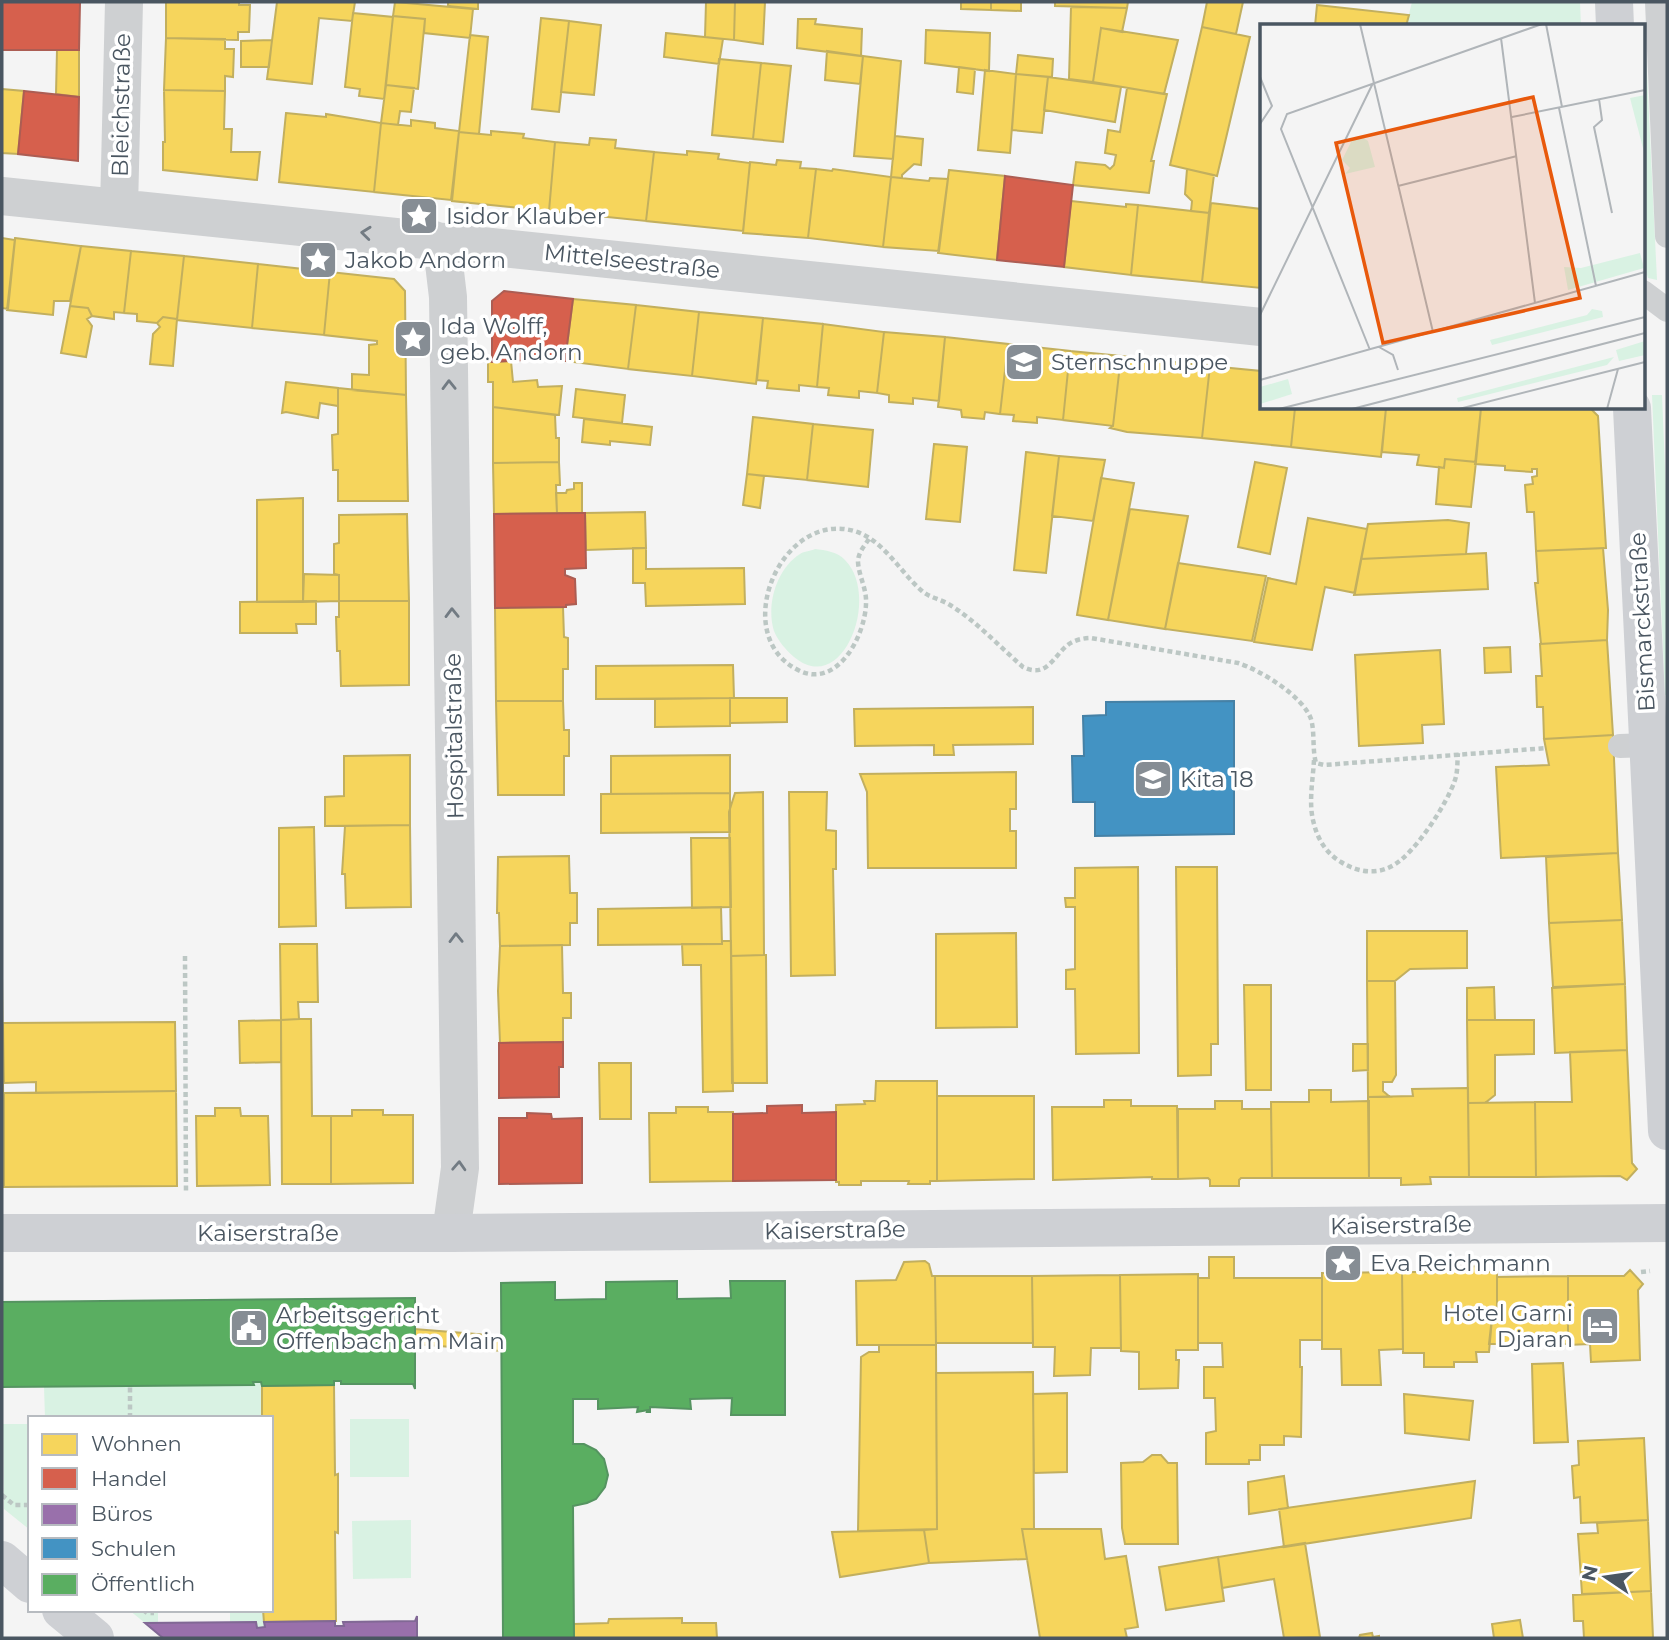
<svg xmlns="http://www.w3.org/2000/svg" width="1669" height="1640" font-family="Montserrat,sans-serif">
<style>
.green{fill:#d9f2e3}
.homes{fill:#f6d55c;stroke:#c2af5e;stroke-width:2}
.shops{fill:#d6604d;stroke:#ac5d53;stroke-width:2}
.offices{fill:#9970ab;stroke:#816895;stroke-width:2}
.schools{fill:#4393c3;stroke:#4581a6;stroke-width:2}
.public{fill:#5aae61;stroke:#559461;stroke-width:2}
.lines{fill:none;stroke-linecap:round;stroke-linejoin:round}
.path{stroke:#bcc7c4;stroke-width:4.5;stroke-dasharray:5 3.5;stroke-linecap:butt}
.service{stroke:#ced0d2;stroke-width:24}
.minor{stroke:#ced0d2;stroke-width:38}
.secondary{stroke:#ced0d4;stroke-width:38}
.oneway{stroke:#727b83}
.labels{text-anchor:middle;stroke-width:7;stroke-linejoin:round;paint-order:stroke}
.street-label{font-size:23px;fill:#4a5661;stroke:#fff}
.poi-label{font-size:23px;fill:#4a5661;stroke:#fff;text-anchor:start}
.inset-road{fill:none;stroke:#b0b5b9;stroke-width:2}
.view{fill:#e8590c;fill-opacity:0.15;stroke:#e8590c;stroke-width:3.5}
.inset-edge{fill:none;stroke:#4a5661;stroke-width:3.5}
</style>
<rect width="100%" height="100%" fill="#f4f4f4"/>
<!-- green -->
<path class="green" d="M1412,2H1580L1581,26H1406Z
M1643,33H1645L1657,280L1648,278L1646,272L1643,197Z
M1652,395H1662L1667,515V695H1665Z
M815,549C825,550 838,552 845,560C881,596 843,698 794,657C786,650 778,641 774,631C766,606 776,569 800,554C804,551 811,551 815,549Z
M253,1382H261L262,1386V1418H45L44,1387L253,1385Z
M350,1419H409V1477H350Z
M3,1424H30V1530L4,1509Z
M411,1520V1578L353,1579L352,1521Z
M129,1610H158V1623H145Z
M230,1610H263L265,1627L257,1628L256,1622H230Z"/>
<!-- homes -->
<path class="homes" d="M166,2H239V5H250L249,32H238V40L166,38Z
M277,2H355L352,21L319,18L312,84L267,79Z
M395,2L473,9L470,38L424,33L425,19L393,16Z
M448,2H478V9L448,6Z
M706,2H735L734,40L705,37Z
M735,2H765L763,44L734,40Z
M961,2H991V10L961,9Z
M991,2H1021V11L991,10Z
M1055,2H1128L1127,8L1055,6Z
M1207,2H1243L1236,34L1202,27Z
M1317,5L1409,15L1406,26H1315Z
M1071,7L1127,8L1122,32L1101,28L1093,82L1069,79Z
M353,13L393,17L384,99L359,96L360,89L345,87Z
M393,16L425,19L418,89L386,85Z
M541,18L569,21L559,112L532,109Z
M798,19H816L815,24L862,29L861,56L797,48Z
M569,21L601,25L594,95L561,92Z
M1202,27L1250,37L1217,176L1170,165Z
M1101,28L1178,40L1164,94L1093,82Z
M926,30L990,33L989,71L925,63Z
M666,33L723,39L719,64L664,57Z
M470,35L488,37L479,134L459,132Z
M166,38L225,39V49H234L233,77L225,76V91L164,90Z
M272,40L269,67H241V41Z
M57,50H79V97L56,94Z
M827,51L863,56L860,84L825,80Z
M1018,55L1053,59L1052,77L1016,74Z
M863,56L901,61L893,159L854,156Z
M719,59L761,63L753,139L712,135Z
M761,63L791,66L783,142L753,139Z
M959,67L975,69L973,94L957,92Z
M985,70L1016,74L1010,153L978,150Z
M1016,74L1048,77L1042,133L1012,130Z
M1048,77L1121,87L1115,122L1044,110Z
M386,85L414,88L411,112L400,111L398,125L381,123Z
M1127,88L1167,94L1151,161H1154L1149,193L1073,185L1076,162L1105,165L1110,169L1114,165L1116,155L1105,153L1108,130L1120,132Z
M2,89L24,91L18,154L2,153Z
M164,90L225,91L224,129H232L231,152H260L257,180L163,170V142H165Z
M286,113L326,117V114L381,123L374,192L279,182Z
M411,120L435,123V128L459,131L451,200L374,192L381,123L411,126Z
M491,131L524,134L523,138L555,142L549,211L452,201L459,132L491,135Z
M895,136L923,139L921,165L914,164L902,175V178L891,177Z
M590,138L616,140L615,148L654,152L646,221L549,211L555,142L589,145Z
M687,151L719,154L718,159L750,163L743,231L646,221L654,152L687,155Z
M777,160L801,162L800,168L816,169L808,238L743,233L750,162L776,165Z
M816,169L832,171L833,169L891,177L883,247L808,238Z
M1187,169L1214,175L1209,213L1191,211L1192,201L1185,194Z
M949,170L1005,176L997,260L938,253Z
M891,177L929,181L930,178L948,179L939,251L883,247Z
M1071,201L1126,207V204L1138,205L1131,275L1064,267Z
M1211,203L1261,209V288L1202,282Z
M1138,205L1209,213L1202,282L1131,275Z
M2,238L15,240L8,309L2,308Z
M15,238L81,246L70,301H54L53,315L7,310Z
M81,246L131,251L124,313L114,312V319L92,316L88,308L70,306Z
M131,251L184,256L177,319L163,317L157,323L137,321V314L124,313Z
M184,256L258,264L252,328L177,320Z
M258,264L330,272L324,335L252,328Z
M330,272L394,279L405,291L406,395L352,390V374L369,375V345L377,344V341L324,335Z
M573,299L636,305L628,369L565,361Z
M636,305L699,312L692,376L628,369Z
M70,306L88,308L92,316L87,319L92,326L86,357L61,353Z
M699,312L763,318L756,384L692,376Z
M163,317L177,319L173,366L150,364L153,334L160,327L157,323Z
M763,318L823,324L817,387L799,385V391L767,388L768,381L757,380Z
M823,324L884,332L877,393L859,391V398L828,395L829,388L817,387Z
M884,332L945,337L939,401L913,398V404L889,402V395L877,393Z
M945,337L1008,344L1000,414L985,412L984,419L962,417L961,410L938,407Z
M1008,344L1070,351L1063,420L1037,417V423L1013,421L1014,415L1000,414Z
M1070,351L1121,356L1113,426L1063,420Z
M1121,356L1210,366L1202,438L1127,432L1110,428L1113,426Z
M511,361L513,382L537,380L538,387L562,386L559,415L493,407V382H488V362Z
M1210,366L1261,371V408H1295L1291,447L1202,438Z
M286,382L338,388V406L320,403L318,418L286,412L282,413Z
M338,388L406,395L408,501H338V470H333L332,435L338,434Z
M576,389L625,395L622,423L573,417Z
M493,407L555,415L556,438H559V462L493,463Z
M1295,408H1386L1381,457L1291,447Z
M1386,408H1481L1476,462L1445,459L1444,468L1417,465L1419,455L1382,452Z
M1481,408H1590L1598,416L1606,548L1536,551L1534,512H1527L1525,485L1533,484L1532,477L1537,476V469H1532V472L1505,470V466L1475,464Z
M753,417L813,424L807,480L747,474Z
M584,419L652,427L650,445L610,441V445L582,442Z
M813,424L873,430L868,487L807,480Z
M934,444L967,447L960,522L926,519Z
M1026,452L1059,456L1046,573L1014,570Z
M1059,456L1105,460L1093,521L1052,516Z
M1445,459L1476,462L1471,507L1436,504L1439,467L1444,468Z
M559,462L560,485H556L557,513L494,514L493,463Z
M1255,462L1287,468L1270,554L1238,547Z
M747,474L764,476L760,508L743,505Z
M1101,478L1134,483L1108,620L1077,615Z
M574,483H582V513H557L556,493H566L567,490L574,489Z
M303,498V602H257V500Z
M1130,509L1188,516L1165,629L1108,620Z
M645,512L646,548L586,550L585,513Z
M407,514L409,601H339V575L334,574V544L339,543V515Z
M1308,518L1367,529L1355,593L1325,587L1312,650L1254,642L1268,578L1296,584Z
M1448,520L1469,523L1466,554L1361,559L1368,524Z
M633,548H646V569L744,568L745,604L646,606L645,583H633Z
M1603,548L1608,610L1607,640L1541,644L1535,583H1538L1536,551Z
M1486,553L1488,589L1354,595L1361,559Z
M1178,563L1266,576L1252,641L1165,629Z
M304,574L339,575V601L303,602Z
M316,601V624H296L297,633H240V602Z
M339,601H409V685L341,686L340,651H337L336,617H339Z
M563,607L564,637L568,638V669H563V701H496L495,608Z
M1607,640L1613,735L1544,739L1543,707H1537L1536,676H1542L1540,644Z
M1510,647L1511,672L1485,673L1484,648Z
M1440,650L1444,724L1422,725L1423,743L1359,746L1355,655Z
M733,665L734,698L596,699V666Z
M730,698V726L655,727V699Z
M730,698H787V722L730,723Z
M496,701H563L564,730H569V756H564V795H498Z
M1033,707V744L953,745L954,755H934V745L855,746L854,709Z
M1613,735L1618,853L1501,858L1496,767L1549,765L1544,739Z
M410,755V825L325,826V797L344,796V756Z
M730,755V793L611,794V756Z
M1016,772V809H1010V831H1016V868H868L867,792L860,774Z
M763,792L764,955L731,956L729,812L735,793Z
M789,792H827L826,830L836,831V869H833L835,975L791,976Z
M730,793V832L601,833V794Z
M410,825L411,907L346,908L345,874H342L345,826Z
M314,827L316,926L279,927V828Z
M691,838H730L731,907L692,908Z
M1618,853L1622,920L1549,923L1546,857Z
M569,856L570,893H577V923H570V945L500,946L499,913H497L498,857Z
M1138,867L1139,1053L1076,1054L1075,989H1066V970L1075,969V907H1066L1065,898H1075V868Z
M1176,867H1217L1218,1044H1211V1075L1178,1076Z
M721,907L722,944L598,945V909Z
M1622,920L1625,984L1553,987L1549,923Z
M1367,931H1467V968L1410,969L1395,981H1367Z
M1016,933L1017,1027L936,1028V934Z
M722,941H731L733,1091L703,1092L701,965H683L682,944H722Z
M280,944H317L318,1002H298L299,1019L281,1020Z
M562,945L563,993H571V1018H563V1042L500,1043L498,991L500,946Z
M766,955L767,1083H732L731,956Z
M2,977L4,1187H2Z
M1367,981H1395L1396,1075L1392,1082H1383V1091L1390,1097H1368Z
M1625,984L1627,1050L1555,1053L1552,988Z
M1244,985H1271V1090H1246Z
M1494,987L1495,1020H1467V988Z
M299,1019H311L312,1116H331V1184H282L281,1020Z
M281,1020V1062L240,1063L239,1021Z
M1467,1020H1534V1054L1495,1055V1095L1485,1103H1468Z
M175,1022L176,1091L36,1093V1082L4,1083L3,1023Z
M1353,1044H1368V1070L1353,1071Z
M1627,1050L1632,1163L1637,1169L1627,1180L1620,1176L1536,1177L1535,1102H1572L1570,1052Z
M599,1063H631V1119H600Z
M876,1081H937V1181H930V1184H908L909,1181H861V1185H839V1182H836V1105L865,1104L864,1101H875Z
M1468,1088L1469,1177H1430L1431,1184L1401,1185V1178H1369L1368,1097L1413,1096L1412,1089Z
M1309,1090H1331V1102L1369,1101V1178H1272L1271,1102H1309Z
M176,1091L177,1186L4,1187V1093Z
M937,1096H1034V1179L937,1181Z
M1104,1100H1131V1106H1177L1178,1179H1152V1177L1053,1180L1052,1107H1104Z
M1215,1101H1242V1109H1271L1272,1178H1241L1239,1180V1186H1210V1180L1208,1178L1178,1179V1109H1215Z
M1535,1102L1536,1177H1469L1468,1103Z
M676,1107H708V1112H733V1181L650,1182L649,1113H676Z
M215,1108H240L241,1116H268L270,1185L197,1186L196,1116H215Z
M352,1110H383V1115H413V1183L331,1184V1116H352Z
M1209,1257H1234V1278H1322V1340H1300V1367H1302L1301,1437L1284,1436V1445H1260V1460H1249V1464H1206V1433L1216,1431L1215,1398H1204V1367H1223L1222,1343H1198V1278H1209Z
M925,1261L929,1264L932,1276H935L936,1345H857L856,1281L896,1280L904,1262Z
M1478,1266L1483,1272H1497V1308H1493L1489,1352H1476L1477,1362H1454V1367H1424V1353H1403L1402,1272H1451L1457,1268Z
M1630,1270L1643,1284L1638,1290L1640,1360L1591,1362L1590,1344L1568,1345V1276H1624Z
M1402,1272L1403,1349L1379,1350L1381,1385H1342L1341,1349H1322V1273Z
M1198,1274V1350H1176V1360H1179L1178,1388L1139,1389V1352L1121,1351L1120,1275Z
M1120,1275L1121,1348H1091L1090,1375L1054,1376L1055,1347H1033L1032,1276Z
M935,1276H1032L1033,1343H936Z
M1568,1276V1344H1489L1493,1308H1497V1277Z
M414,1329L501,1336L502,1351L414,1344Z
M879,1345H936L937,1529L858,1531L861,1357L869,1352H879Z
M1563,1363L1568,1442L1534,1443L1532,1364Z
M1033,1372L1034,1529H1022L1027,1559L929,1563L924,1530L937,1529L936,1373Z
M334,1385L335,1475L338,1474V1533L335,1532L336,1621L264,1622L263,1610H271V1418H262V1386Z
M1067,1393V1472L1034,1473L1033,1394Z
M1404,1394L1473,1401L1469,1440L1405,1433Z
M1644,1438L1648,1520L1581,1523L1580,1497L1574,1498L1572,1466L1579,1465L1578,1441Z
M1152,1455H1161L1168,1463H1177L1178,1544H1125L1122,1528L1121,1463L1143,1462Z
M1284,1476L1288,1508L1249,1514L1248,1482Z
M1475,1481L1471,1518L1284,1547L1279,1509Z
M1648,1520L1651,1591L1582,1594L1578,1534L1598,1533L1597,1523Z
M1022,1529H1101L1105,1559L1126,1556L1138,1627L1125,1629L1127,1638H1040Z
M924,1530L929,1563L840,1577L832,1532Z
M1305,1543L1320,1637L1284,1638L1274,1579L1222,1588L1218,1557Z
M1218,1557L1224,1601L1166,1610L1159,1567Z
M1651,1591L1653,1638H1584L1583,1621H1574L1573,1595Z
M682,1618V1623H716L717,1638H574V1624L608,1623L609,1619Z
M1520,1620L1523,1638H1494L1492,1624Z
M1372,1633L1373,1637L1379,1636V1638H1359L1360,1635Z"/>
<!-- shops -->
<path class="shops" d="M2,2H80L79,50H2Z
M24,91L79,97L78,161L18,154Z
M1005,176L1073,185L1064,267L997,260Z
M504,291L573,299L565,361L540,359L492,362V301Z
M582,513H585L586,568L565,569V575L575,579L576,604L566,605V607L495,608L494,514Z
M563,1042V1067H559V1097L499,1098V1043Z
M802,1105V1113L836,1112V1180L733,1181V1114L767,1113V1106Z
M527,1113L551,1114L552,1119L582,1118V1183L499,1184V1118H527Z"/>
<!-- offices -->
<path class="offices" d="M417,1616V1638H163L145,1623L256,1622L257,1628L265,1627L264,1622L335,1621V1626H344L343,1622L415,1621Z"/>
<!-- schools -->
<path class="schools" d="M1234,701V834L1095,836V802H1073L1072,756H1084L1083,716L1106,715V702Z"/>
<!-- public -->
<path class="public" d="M677,1281V1299L731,1298L730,1281H785V1415H731L732,1398L690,1399L691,1409L650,1407V1412H647L648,1410L637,1412L638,1407L598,1409V1399H573V1444H584L596,1450L604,1459L608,1475L605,1487L596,1499L587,1503L573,1506L574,1638H503L501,1283L555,1282V1300L606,1299V1282Z
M415,1298V1389L413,1384H341V1381H334V1385L262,1386L261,1382H253L254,1385L2,1387V1302Z"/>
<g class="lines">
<!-- path -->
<path class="path" d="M869,539C864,546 858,553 858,562C859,577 867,589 866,604C865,636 837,690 798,670C728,635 781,510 854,531C883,539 900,572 922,591C930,598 941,599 950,605C975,620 1000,647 1023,667C1047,679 1053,656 1069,644C1075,640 1083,638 1091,638L1238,663C1260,670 1303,696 1311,719C1315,733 1312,749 1316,763L1324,765L1547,748
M1314,760C1313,780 1308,804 1314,824C1318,840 1327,854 1341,862C1357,872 1376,875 1392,866C1414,855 1447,804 1455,780C1458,771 1457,763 1458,753
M185,956L186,1193
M1641,1272L1650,1271
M130,1418V1386
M2,1495L14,1505H30
M143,1610L147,1613H154"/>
<!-- service -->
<path class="service" d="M1657,2L1667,236
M1643,292L1667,310
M1620,746L1648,745"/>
<!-- minor -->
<path class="minor" d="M2,196L1261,327
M119,208L124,2
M434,240L443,255L448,297L460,1168L451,1233"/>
<!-- secondary -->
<path class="secondary" d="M1614,2L1615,26
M1632,408L1667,1131
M2,1233H451L1667,1223
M2,1560L30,1584
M61,1610L95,1638"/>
</g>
<!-- one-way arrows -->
<defs><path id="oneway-chevron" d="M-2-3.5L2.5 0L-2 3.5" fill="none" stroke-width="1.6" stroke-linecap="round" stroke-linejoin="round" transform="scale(1.75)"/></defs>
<g class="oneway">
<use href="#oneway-chevron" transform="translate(366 233) rotate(-174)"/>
<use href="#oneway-chevron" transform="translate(449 385) rotate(-91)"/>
<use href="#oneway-chevron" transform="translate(452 613) rotate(-91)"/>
<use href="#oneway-chevron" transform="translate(456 938) rotate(-91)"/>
<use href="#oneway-chevron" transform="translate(459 1166) rotate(-87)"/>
</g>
<!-- icons -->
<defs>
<g id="sight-square" transform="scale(2.0125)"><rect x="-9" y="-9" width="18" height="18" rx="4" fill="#868d94" stroke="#fff"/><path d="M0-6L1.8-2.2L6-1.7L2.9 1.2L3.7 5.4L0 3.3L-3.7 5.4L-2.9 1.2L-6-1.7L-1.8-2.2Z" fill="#fff"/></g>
<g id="school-square" transform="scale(2.0125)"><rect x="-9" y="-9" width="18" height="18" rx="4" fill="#868d94" stroke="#fff"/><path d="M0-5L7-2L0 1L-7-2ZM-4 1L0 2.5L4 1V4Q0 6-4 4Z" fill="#fff"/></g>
<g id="hotel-square" transform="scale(2.0125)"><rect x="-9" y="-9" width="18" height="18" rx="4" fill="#868d94" stroke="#fff"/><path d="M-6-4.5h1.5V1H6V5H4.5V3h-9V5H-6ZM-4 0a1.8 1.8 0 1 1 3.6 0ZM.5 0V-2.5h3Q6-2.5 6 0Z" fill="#fff"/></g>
<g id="civic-square" transform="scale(2.0125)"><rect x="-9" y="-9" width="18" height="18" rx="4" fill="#868d94" stroke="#fff"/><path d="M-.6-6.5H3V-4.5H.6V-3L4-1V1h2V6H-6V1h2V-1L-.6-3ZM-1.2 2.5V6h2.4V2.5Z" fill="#fff"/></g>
</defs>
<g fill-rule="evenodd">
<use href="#sight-square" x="419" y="216"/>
<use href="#sight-square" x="318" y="260"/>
<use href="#sight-square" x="413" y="339"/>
<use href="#school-square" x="1024" y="362"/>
<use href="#school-square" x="1153" y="779"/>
<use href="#sight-square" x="1343" y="1263"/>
<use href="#hotel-square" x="1600" y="1326"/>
<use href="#civic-square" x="249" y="1328"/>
</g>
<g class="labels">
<!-- street labels -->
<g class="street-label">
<text transform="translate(121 105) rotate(-89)" y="8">Bleichstraße</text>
<text transform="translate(632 261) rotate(6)" y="8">Mittelseestraße</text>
<text transform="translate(1642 622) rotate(-93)" y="8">Bismarckstraße</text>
<text transform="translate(454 736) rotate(-91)" y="8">Hospitalstraße</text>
<text transform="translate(1401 1225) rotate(-1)" y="8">Kaiserstraße</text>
<text transform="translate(835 1230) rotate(-1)" y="8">Kaiserstraße</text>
<text x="268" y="1241">Kaiserstraße</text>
</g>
<!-- poi labels -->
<g class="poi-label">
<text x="446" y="224">Isidor Klauber</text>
<text x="345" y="268">Jakob Andorn</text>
<text x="440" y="334">Ida Wolff,<tspan x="440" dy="26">geb. Andorn</tspan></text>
<text x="1051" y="370">Sternschnuppe</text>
<text x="1180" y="787">Kita 18</text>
<text x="1370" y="1271">Eva Reichmann</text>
<text x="1573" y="1321" text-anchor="end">Hotel Garni<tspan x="1573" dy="26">Djaran</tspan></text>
<text x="276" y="1323">Arbeitsgericht<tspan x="276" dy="26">Offenbach am Main</tspan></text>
</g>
</g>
<!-- overview -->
<g transform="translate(1260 24)">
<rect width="385" height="385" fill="#f4f4f4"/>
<path d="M385,71V132L370,74ZM102,113L108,117L115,143L85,150L90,144L82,136L92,116ZM380,229L384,244L308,266L304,243L321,244ZM332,285L342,287L343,293L232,321L230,316L327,291ZM385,317V331L359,337L356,326ZM354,333L347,341L198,378L197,374ZM28,355L32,370L0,380V363Z" fill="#d9f2e3"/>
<path class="inset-road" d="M100,0L173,308M286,0L302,83M241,14L275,279M0,53L12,82L0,100M339,75L342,96L334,103L352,189M299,84L336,262M252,93L385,66M138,162L257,132M0,291L113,59M119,323L133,331L138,346M110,326L21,105L27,90L282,0M0,356L385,248M19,385L385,293M92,385L385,309M199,385L385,338M347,385L358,345"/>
<path class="view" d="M273,73L320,274L123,319L76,119Z"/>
<rect width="385" height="385" class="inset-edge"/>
</g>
<!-- border -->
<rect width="1669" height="1640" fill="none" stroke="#4a5661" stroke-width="7"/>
<!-- legend -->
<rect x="28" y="1416" width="245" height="196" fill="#ffffff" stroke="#b7bbc0" stroke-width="2"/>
<rect x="42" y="1434" width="35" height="21" fill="#f6d55c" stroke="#b7bbc0" stroke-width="2"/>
<text x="91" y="1451" font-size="21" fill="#4a5661">Wohnen</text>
<rect x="42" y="1468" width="35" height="21" fill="#d6604d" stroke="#b7bbc0" stroke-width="2"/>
<text x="91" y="1486" font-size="21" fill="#4a5661">Handel</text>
<rect x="42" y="1504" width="35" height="21" fill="#9970ab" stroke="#b7bbc0" stroke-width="2"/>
<text x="91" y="1521" font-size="21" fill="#4a5661">Büros</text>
<rect x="42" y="1538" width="35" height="21" fill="#4393c3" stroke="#b7bbc0" stroke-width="2"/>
<text x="91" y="1556" font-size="21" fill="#4a5661">Schulen</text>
<rect x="42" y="1574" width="35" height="21" fill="#5aae61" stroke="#b7bbc0" stroke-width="2"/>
<text x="91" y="1591" font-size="21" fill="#4a5661">Öffentlich</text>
<!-- north arrow -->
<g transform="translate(1606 1577) rotate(283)" stroke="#ffffff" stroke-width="5" paint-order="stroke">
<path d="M0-5L12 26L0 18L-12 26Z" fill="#4a5661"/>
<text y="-10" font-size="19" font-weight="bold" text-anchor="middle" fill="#4a5661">N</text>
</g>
</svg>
